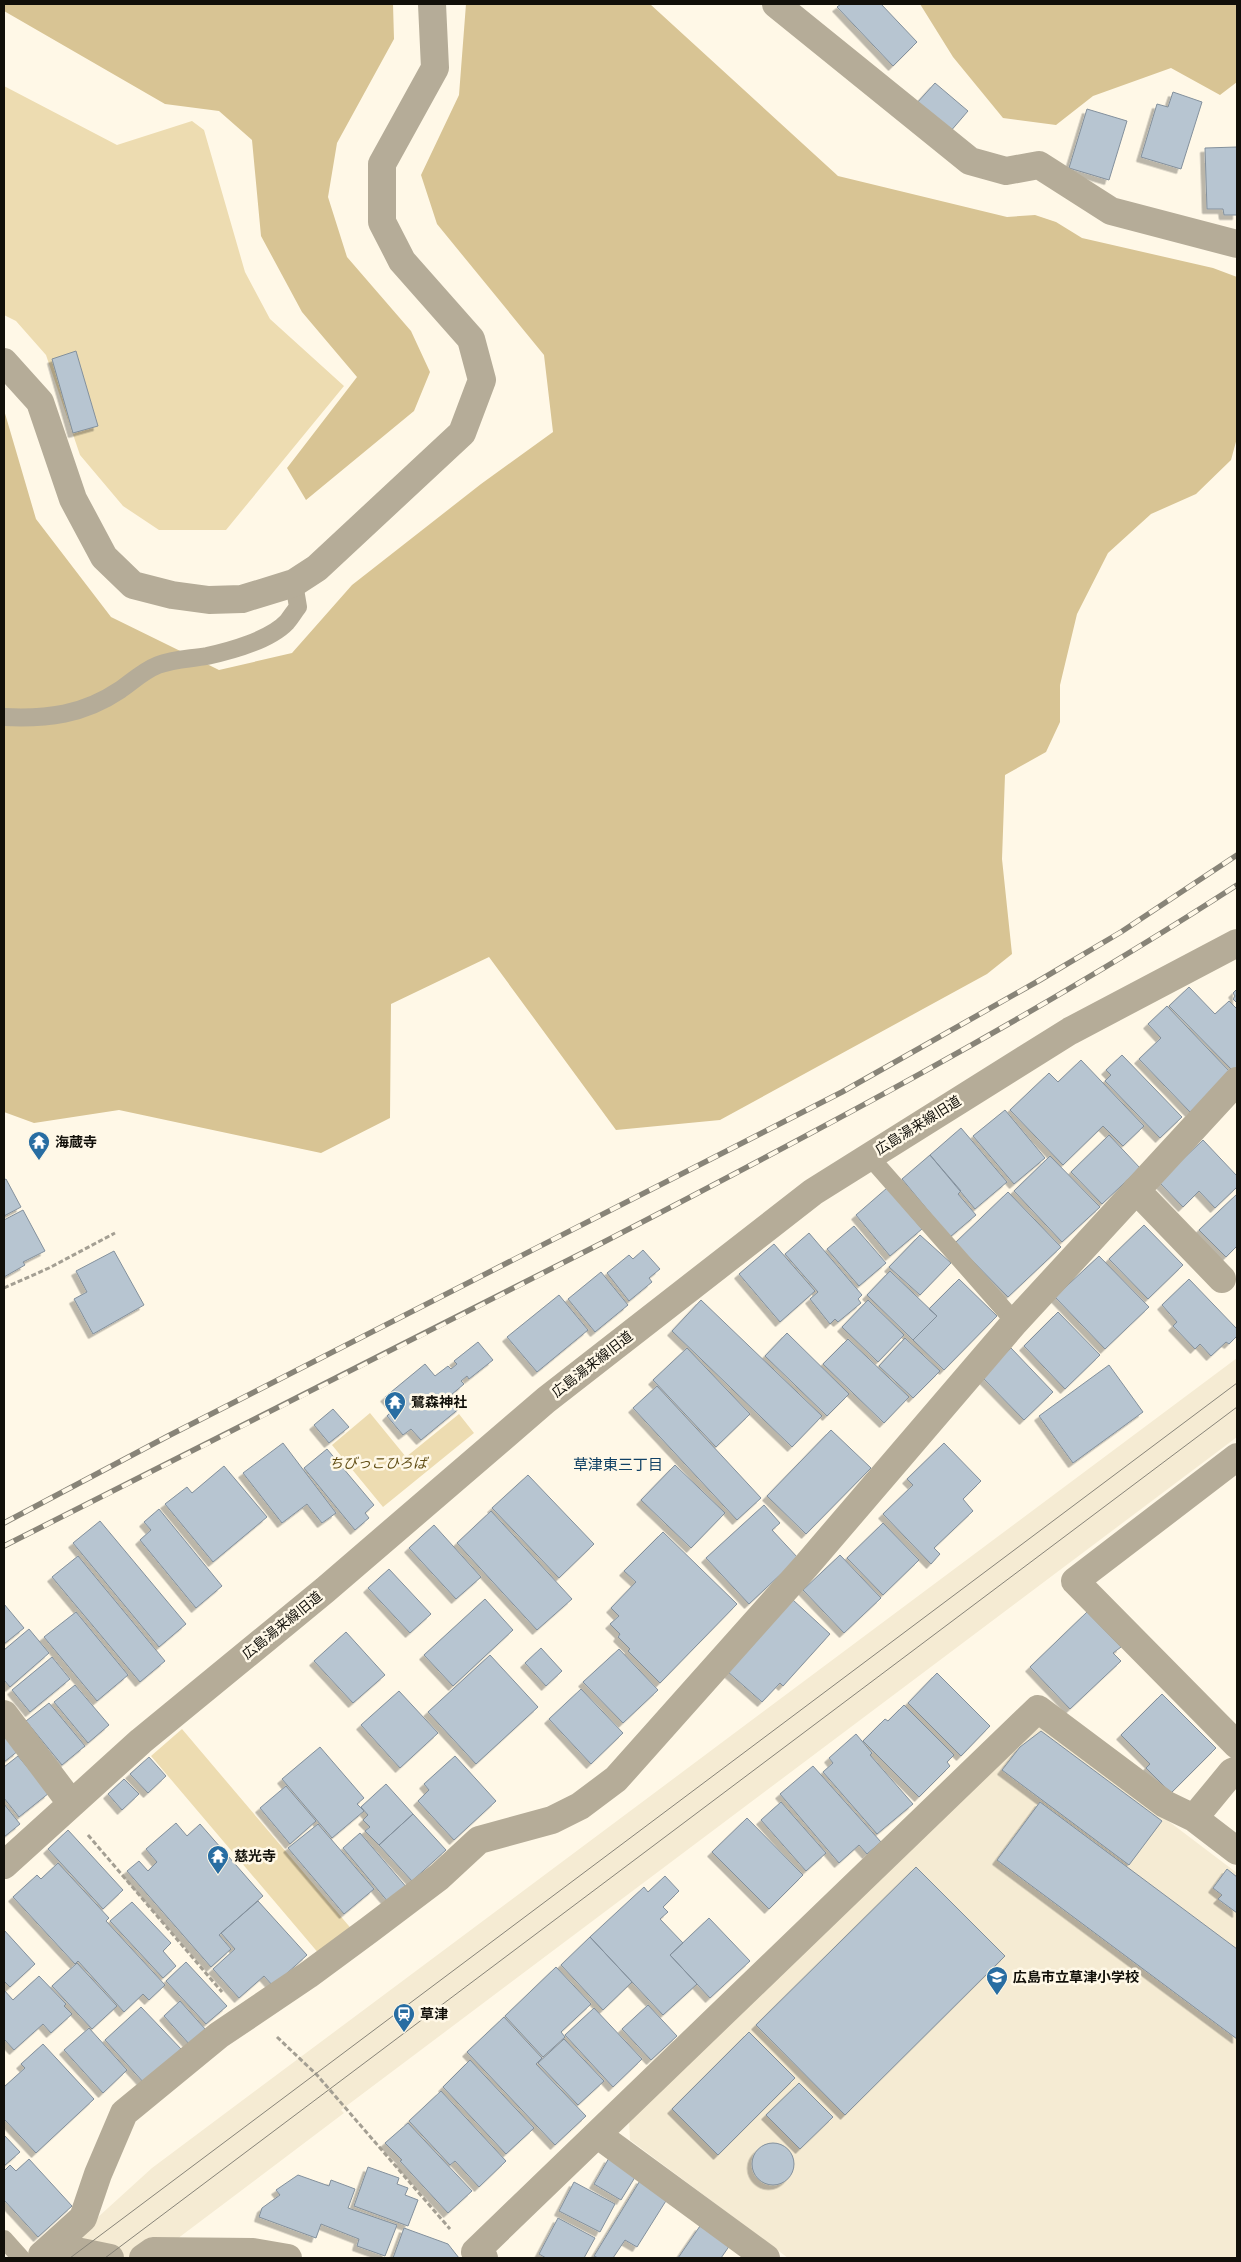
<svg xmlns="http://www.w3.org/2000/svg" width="1241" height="2262" font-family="Lora,'Noto Sans JP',serif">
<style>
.built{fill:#f5ebd3}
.green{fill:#eddcb1}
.forest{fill:#d8c494}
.building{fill:#b7c5d1;stroke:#83909c;filter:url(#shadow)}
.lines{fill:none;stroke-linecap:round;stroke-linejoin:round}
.path{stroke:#a49f93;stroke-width:3;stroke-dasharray:5 2.5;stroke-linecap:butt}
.service{stroke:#b5ac98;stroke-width:18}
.minor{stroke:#b5ac98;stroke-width:28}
.tram{stroke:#888478;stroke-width:1}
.rail-casing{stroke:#888478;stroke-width:5.5}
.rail{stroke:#fff8e7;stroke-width:4;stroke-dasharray:11;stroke-linecap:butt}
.labels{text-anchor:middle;stroke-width:5;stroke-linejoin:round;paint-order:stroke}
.street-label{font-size:14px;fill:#110f09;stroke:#fff8e7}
.poi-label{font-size:14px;font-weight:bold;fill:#110f09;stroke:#fff8e7;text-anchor:start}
.park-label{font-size:14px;font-style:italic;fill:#624e15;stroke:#fff8e7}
.neighbourhood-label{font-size:15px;fill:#114165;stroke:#fff8e7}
</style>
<defs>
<filter id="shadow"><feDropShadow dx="-4.5" dy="4.5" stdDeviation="0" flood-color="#0004"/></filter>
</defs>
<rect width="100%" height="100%" fill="#fff8e7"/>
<!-- built -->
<path class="built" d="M1237,1358V1437L341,2110L344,2113L173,2242L134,2258H53L152,2168Z
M1040,1724L1237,1873V2258H788L630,2140L629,2119Z"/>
<!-- green -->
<path class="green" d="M4,86L117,145L192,121L204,130L245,272L270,319L344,386L226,530H159L123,506L80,455L46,355L16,321L4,315Z
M370,1413L406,1457L459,1414L474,1433L383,1507L332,1445Z
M182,1729L354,1932L320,1955L151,1756Z"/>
<!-- forest -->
<path class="forest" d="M4,4H393L394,39L337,143L328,197L347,257L411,331L430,372L414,411L306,500L287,468L357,377L302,312L261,236L252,140L219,111L165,104L4,11Z
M466,4H650L838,176L1007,217L1035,215L1056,222L1082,238L1213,268L1237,277V438L1231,460L1196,494L1151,514L1108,553L1077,614L1060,685V722L1046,752L1005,775L1002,859L1012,954L987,974L720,1120L616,1130L489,957L391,1004L390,1118L321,1153L119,1110L34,1123L4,1112V410L36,519L111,617L219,670L292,653L352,585L481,484L553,432L544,355L437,224L421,175L459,95Z
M920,4H1237V82L1220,95L1171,68L1093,96L1056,125L1003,118L953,57Z"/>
<!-- building -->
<path class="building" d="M841,4H881L917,42L893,66L837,7Z
M935,83L968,111L949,133L916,104Z
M1173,92L1202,102L1181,169L1141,157L1157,104L1168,107Z
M1087,109L1127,121L1109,180L1069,168Z
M1237,147V215H1224L1223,209H1207L1205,148Z
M76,351L98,426L73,433L52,359Z
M1189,987L1215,1014L1229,1001L1237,1009V1067L1233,1071L1169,1006Z
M1237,989V1003L1233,999L1235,996L1233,993Z
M1167,1006L1231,1073L1190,1112L1139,1059L1161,1038L1148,1024Z
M1122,1055L1182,1117L1160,1138L1105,1081L1111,1075L1106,1070Z
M1081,1060L1144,1126L1123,1146L1103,1126L1063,1165L1010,1110L1049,1073L1058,1082Z
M1005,1110L1045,1158L1014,1184L973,1136Z
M961,1128L1007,1182L975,1209L930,1155Z
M1109,1135L1140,1168L1102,1204L1071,1172Z
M1203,1140L1237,1176V1187L1215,1208L1199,1191L1183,1207L1159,1182Z
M930,1155L961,1191L958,1194L976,1215L950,1237L902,1179Z
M1050,1156L1100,1207L1062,1242L1014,1191Z
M6,1179L21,1207L4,1216V1180Z
M887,1188L922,1229L890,1256L856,1215Z
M1008,1192L1061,1247L1008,1297L955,1243Z
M1237,1194V1246L1226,1257L1199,1230Z
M23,1210L45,1251L23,1262L25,1265L4,1277V1220Z
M1144,1225L1183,1265L1148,1299L1109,1259Z
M854,1226L886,1263L859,1286L827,1249Z
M809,1233L862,1295L858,1299L861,1303L838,1322L835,1319L830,1324L810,1299L818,1292L785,1254Z
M920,1235L951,1263L920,1295L889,1267Z
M774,1244L815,1291L780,1322L739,1274Z
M643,1250L660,1269L649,1278L652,1282L629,1301L607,1273L629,1255L633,1259Z
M114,1251L144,1305L93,1334L74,1299L87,1292L76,1271Z
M1099,1256L1149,1307L1105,1349L1055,1297Z
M890,1271L937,1316L913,1340L867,1295Z
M601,1272L628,1305L595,1332L568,1299Z
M959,1279L997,1316L944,1370L913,1340L937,1316L929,1309Z
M1189,1279L1237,1329V1336L1229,1344L1226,1342L1211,1356L1200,1344L1195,1349L1173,1326L1177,1322L1162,1305Z
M559,1295L588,1330L537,1372L507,1337Z
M701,1300L822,1416L792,1447L672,1331Z
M868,1300L904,1335L878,1362L842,1327Z
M1058,1312L1100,1355L1065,1389L1024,1346Z
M787,1333L849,1394L827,1416L765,1356Z
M905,1338L940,1371L913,1398L879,1366Z
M848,1339L909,1397L884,1423L823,1364Z
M478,1342L493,1360L469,1379L467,1376L461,1381L464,1384L451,1395L461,1407L421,1440L411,1429L403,1435L387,1416L395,1408L385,1397L425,1364L435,1376L448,1366L451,1369L457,1364L454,1361Z
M687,1348L750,1414L716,1447L653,1380Z
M1011,1348L1053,1392L1024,1420L981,1376Z
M1109,1365L1143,1412L1073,1463L1039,1416Z
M657,1386L761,1498L737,1520L633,1408Z
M333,1409L349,1427L329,1443L314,1425Z
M831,1430L871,1468L806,1534L767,1496Z
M283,1443L336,1513L322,1523L307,1504L282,1523L243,1473Z
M944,1443L981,1481L963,1499L973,1511L934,1548L940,1554L931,1564L883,1514L913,1485L907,1479Z
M327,1449L374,1505L365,1513L369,1518L355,1530L304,1468Z
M675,1465L725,1513L691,1548L641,1500Z
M224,1466L267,1517L213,1562L165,1504L187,1487L192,1493Z
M528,1475L594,1544L559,1578L492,1508Z
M764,1505L780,1523L772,1530L798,1558L749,1604L706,1558Z
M159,1509L222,1586L196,1608L140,1540L151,1530L144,1522Z
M491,1511L572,1599L537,1630L457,1543Z
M100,1521L186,1624L159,1647L73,1543Z
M883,1523L919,1560L883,1595L847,1558Z
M434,1525L481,1577L456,1599L409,1548Z
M663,1532L737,1604L660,1683L628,1651L630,1649L618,1637L620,1634L610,1624L619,1616L611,1608L636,1582L624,1571Z
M840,1555L881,1598L844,1633L803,1590Z
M78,1556L165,1661L140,1682L52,1577Z
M389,1569L431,1614L410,1633L368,1588Z
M485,1599L513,1630L453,1686L424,1655Z
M793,1600L830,1634L783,1686L780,1683L762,1702L727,1671Z
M4,1604L24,1628L4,1644Z
M76,1612L128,1675L97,1701L44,1637Z
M1087,1612L1121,1647L1113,1653L1121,1661L1070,1709L1030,1667Z
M29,1629L49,1653L10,1687L4,1680V1650Z
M346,1632L385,1675L353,1703L314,1661Z
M541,1648L562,1671L546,1686L525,1663Z
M619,1649L658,1690L623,1723L583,1682Z
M490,1655L538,1707L476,1764L428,1712Z
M52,1657L70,1679L30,1712L12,1690Z
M937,1673L990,1726L961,1756L908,1703Z
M75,1685L109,1725L88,1743L54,1702Z
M581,1689L623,1733L591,1764L549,1719Z
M399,1691L438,1733L400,1768L361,1725Z
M1162,1694L1216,1748L1171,1793L1146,1768L1150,1764L1121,1735Z
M49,1703L85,1746L62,1765L26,1721Z
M904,1705L954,1755L947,1762L950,1766L919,1797L863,1741L885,1719L888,1721Z
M1041,1731L1162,1821L1129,1865L1002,1770L1020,1747Z
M4,1734L18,1751L4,1762Z
M856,1734L872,1753L870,1755L913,1804L877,1834L823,1772L833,1763L829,1758Z
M320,1747L364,1798L357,1804L364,1811L332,1838L282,1779Z
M18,1756L49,1793L19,1817L4,1798V1767Z
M455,1756L496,1801L454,1840L418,1801L429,1790L424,1784Z
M149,1757L166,1776L148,1793L130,1774Z
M813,1766L881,1842L867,1854L859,1845L839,1863L780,1794Z
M124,1779L139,1794L122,1810L108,1794Z
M386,1784L413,1814L379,1845L365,1831L370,1827L363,1820L368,1815L361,1807Z
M286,1786L316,1821L290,1844L260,1808Z
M781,1802L826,1853L806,1871L761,1820Z
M1040,1802L1237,1949V2039L997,1860Z
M4,1804L20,1824L4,1837Z
M413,1814L446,1850L412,1881L379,1845Z
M747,1818L803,1875L769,1909L712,1852Z
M176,1823L187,1836L200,1824L263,1896L219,1935L231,1949L211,1967L127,1871L139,1861L148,1871L157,1862L146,1849Z
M318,1824L374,1889L344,1914L288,1848Z
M68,1830L123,1890L103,1909L48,1849Z
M360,1833L408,1889L389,1903L343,1848Z
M58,1863L109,1918L106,1921L165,1985L149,2000L143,1994L124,2012L78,1961L75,1964L13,1897L37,1875L41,1879Z
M916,1867L1005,1956L845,2115L756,2025Z
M1227,1869L1237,1877V1913L1218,1899L1222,1895L1213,1888Z
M665,1876L679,1891L663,1907L668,1912L660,1919L683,1943L670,1955L697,1984L663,2015L590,1937L644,1887L648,1892Z
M258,1901L307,1955L273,1986L264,1976L239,1998L213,1969L235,1949L221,1933Z
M132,1902L171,1943L163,1951L176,1966L163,1978L110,1921Z
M709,1918L750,1961L710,1998L670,1955Z
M4,1930L35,1964L10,1987L4,1981Z
M590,1937L632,1982L603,2010L561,1965Z
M186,1962L227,2006L206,2024L166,1981Z
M77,1963L117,2006L92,2029L52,1986Z
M556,1967L591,2004L561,2032L565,2037L543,2057L505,2016Z
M39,1976L66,2004L64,2006L72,2014L51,2033L43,2024L14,2050L4,2039V1990L13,2000Z
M180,2001L206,2030L190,2045L164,2016Z
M648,2005L677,2036L651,2060L622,2029Z
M141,2007L182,2050L145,2084L105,2040Z
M594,2008L642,2059L613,2087L565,2035Z
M504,2017L542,2058L536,2064L586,2116L555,2145L467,2052Z
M89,2028L127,2070L103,2093L64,2050Z
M749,2032L795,2078L718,2155L672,2109Z
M564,2039L604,2081L578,2105L538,2063Z
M43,2044L94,2099L36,2153L4,2119V2087L25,2068L21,2064Z
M470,2060L534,2128L506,2154L443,2087Z
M799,2083L833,2117L800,2149L766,2115Z
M441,2091L506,2161L479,2187L455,2161L450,2165L409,2121Z
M408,2123L472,2191L448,2213L400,2161L402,2160L385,2143Z
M4,2135L20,2152L4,2166Z
M752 2164a21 21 0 1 1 42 0a21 21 0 1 1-42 0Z
M609,2158L637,2174L621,2200L594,2184Z
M29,2159L72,2206L38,2237L4,2200V2171L10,2165L16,2171Z
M368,2167L399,2178L397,2184L408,2188L405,2195L418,2200L408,2226L354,2206Z
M298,2175L329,2186L331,2180L355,2189L348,2208L397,2225L385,2256L357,2246L359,2239L321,2224L316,2238L259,2217L262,2208L280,2195L276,2190Z
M641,2179L669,2196L637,2247L625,2240L613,2258H598L594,2256Z
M574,2182L615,2204L600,2232L559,2211Z
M558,2218L595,2238L584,2258H546L539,2254Z
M700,2226L730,2245L721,2258H678Z
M404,2228L448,2244L459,2258H393Z"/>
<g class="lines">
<!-- path -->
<path class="path" d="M4,1288L49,1268L115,1233
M88,1835L222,1992
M277,2037L317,2075L450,2229"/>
<!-- service -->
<path class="service" d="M4,717C47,719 83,715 120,690C133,681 143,671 158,665C174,659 190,659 207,656C230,651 270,640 287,622C291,617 294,612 298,607L294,583
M869,1156L1015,1322
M4,2239L21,2258"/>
<!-- minor -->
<path class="minor" d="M776,4L970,161L1006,171L1039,165L1111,211L1237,244
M4,362L40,402L73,499L104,557L133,585L172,595L209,600L242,599L294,583L317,568L462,433L482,380L471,339L402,261L382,222V164L435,68L432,4
M1136,1190L1222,1279
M1237,1457L1075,1581L1237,1745
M4,1714L71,1803
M1194,1818L1232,1772L1237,1770
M4,1865L141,1741L325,1590L546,1400L813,1192L1070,1031L1237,943
M598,2135L766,2258
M52,2246L83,2218L98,2174L124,2113L219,2035L308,1975L369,1930L439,1877L479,1840L552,1820L580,1806L616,1779L806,1566L1015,1322L1237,1081
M42,2255L52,2246L110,2258
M143,2258L153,2251L253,2252L288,2258
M484,2258L475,2252L1038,1709L1165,1804L1194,1818L1237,1851"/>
<!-- tram -->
<path class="tram" d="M70,2258L1237,1383
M105,2258L1237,1407"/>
<!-- rail casing -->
<g class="rail-casing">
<path id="rail" d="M4,1523L170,1435L842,1092L1040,980L1121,932L1237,855
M4,1546C203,1446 402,1346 600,1244C816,1132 1032,1018 1237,885"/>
</g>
<!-- rail -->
<use href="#rail" class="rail"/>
</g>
<!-- icons -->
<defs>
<g id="temple-pin" transform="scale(1.125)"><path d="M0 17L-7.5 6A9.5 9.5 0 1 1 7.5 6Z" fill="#286da2" stroke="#fff8e7"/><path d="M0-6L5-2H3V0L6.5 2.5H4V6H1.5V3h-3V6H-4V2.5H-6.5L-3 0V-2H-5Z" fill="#fff"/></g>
<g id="school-pin" transform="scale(1.125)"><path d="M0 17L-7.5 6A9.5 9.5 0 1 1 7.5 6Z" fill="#286da2" stroke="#fff8e7"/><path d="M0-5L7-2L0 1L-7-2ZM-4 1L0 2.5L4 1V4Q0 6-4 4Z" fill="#fff"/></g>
<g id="station-pin" transform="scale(1.125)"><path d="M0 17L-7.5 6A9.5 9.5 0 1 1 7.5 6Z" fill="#286da2" stroke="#fff8e7"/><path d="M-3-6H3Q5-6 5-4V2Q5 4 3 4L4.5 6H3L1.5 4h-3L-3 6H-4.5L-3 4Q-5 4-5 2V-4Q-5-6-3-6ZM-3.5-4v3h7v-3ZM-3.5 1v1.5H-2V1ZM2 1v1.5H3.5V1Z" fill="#fff"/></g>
</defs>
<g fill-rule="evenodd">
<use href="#temple-pin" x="39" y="1142"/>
<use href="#temple-pin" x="395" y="1402"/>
<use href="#temple-pin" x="218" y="1856"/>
<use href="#school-pin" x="997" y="1977"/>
<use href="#station-pin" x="404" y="2014"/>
</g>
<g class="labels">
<!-- street labels -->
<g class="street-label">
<text transform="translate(918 1125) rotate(-32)" y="5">広島湯来線旧道</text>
<text transform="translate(592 1364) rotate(-38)" y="5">広島湯来線旧道</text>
<text transform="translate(282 1625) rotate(-39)" y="5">広島湯来線旧道</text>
</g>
<!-- poi labels -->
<g class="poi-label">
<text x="55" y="1147">海蔵寺</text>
<text x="411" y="1407">鷺森神社</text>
<text x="234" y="1861">慈光寺</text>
<text x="1013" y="1982">広島市立草津小学校</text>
<text x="420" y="2019">草津</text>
</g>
<!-- park labels -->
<g class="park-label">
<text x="378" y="1468">ちびっこひろば</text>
</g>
<!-- neighbourhood labels -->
<g class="neighbourhood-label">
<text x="618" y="1470">草津東三丁目</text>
</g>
</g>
<!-- border -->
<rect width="1241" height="2262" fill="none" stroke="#110f09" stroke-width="10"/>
</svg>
